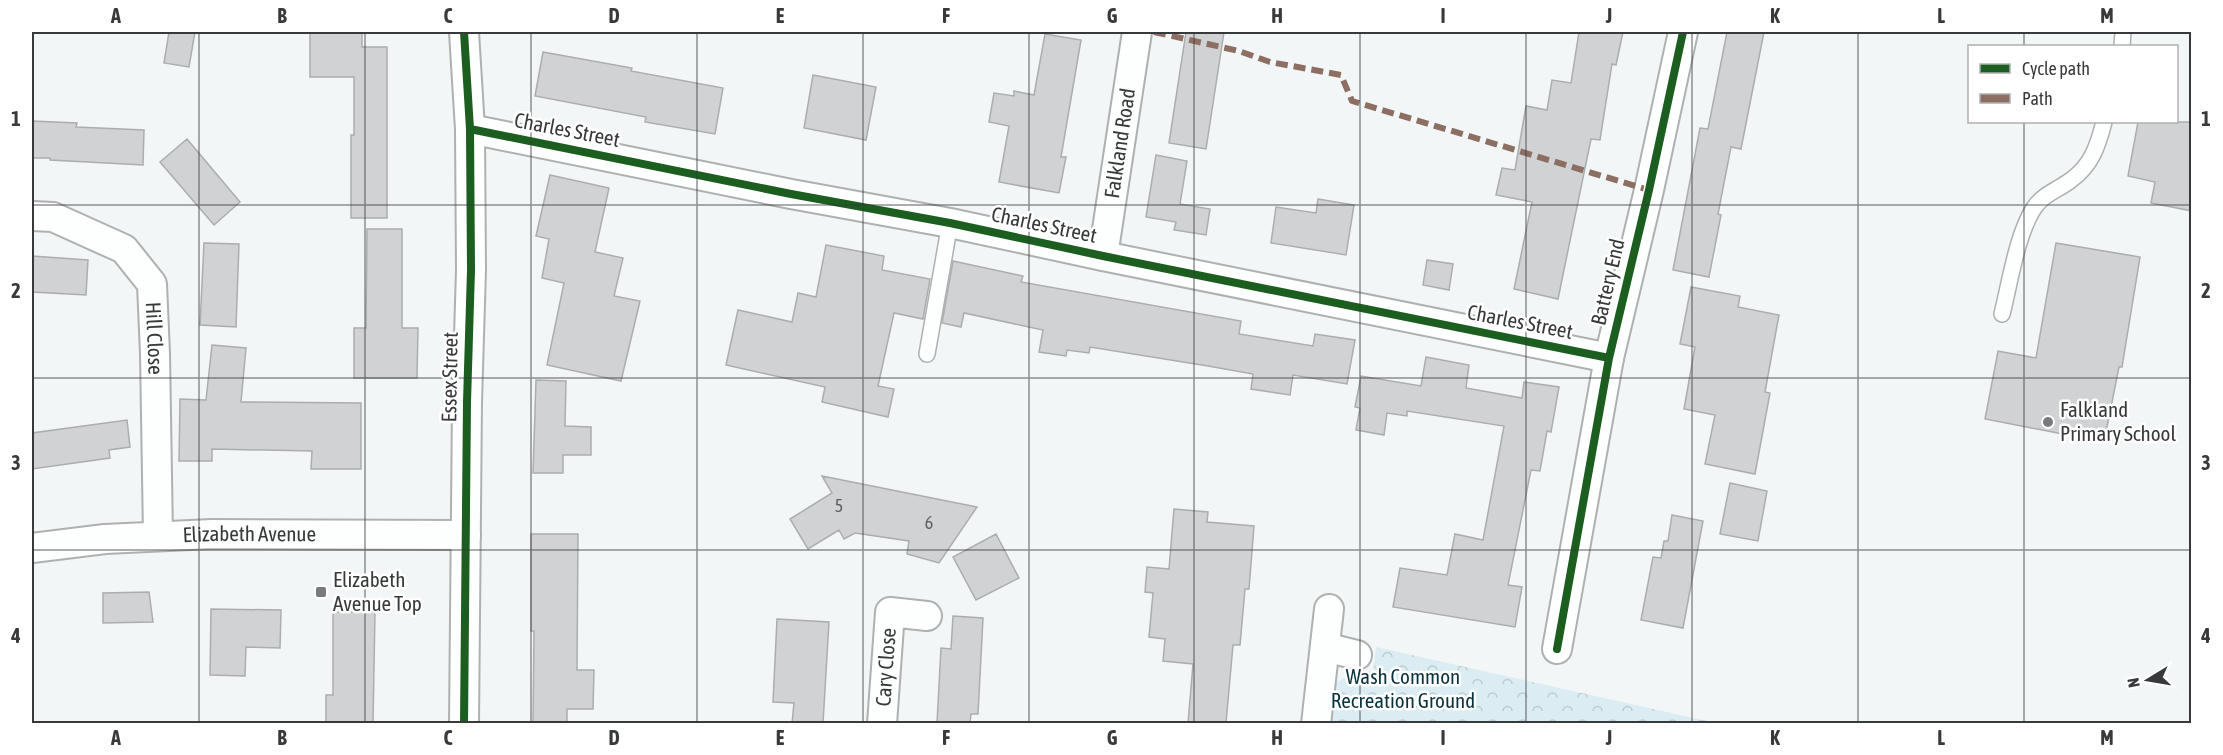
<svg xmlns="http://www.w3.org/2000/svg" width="2223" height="755" font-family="'Asap Condensed',sans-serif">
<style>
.park{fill:url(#park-crowns)}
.building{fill:#d0d2d3;stroke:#abadae;stroke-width:1.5}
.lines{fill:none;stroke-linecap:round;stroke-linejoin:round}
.service-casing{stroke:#aeb1b1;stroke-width:18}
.minor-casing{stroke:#aeb1b1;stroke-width:32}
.service{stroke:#fdfefe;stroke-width:15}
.minor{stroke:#fdfefe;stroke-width:28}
.quiet{stroke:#8d6e63;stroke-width:6;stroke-dasharray:12 6;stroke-linecap:butt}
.cycleway-casing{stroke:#fff;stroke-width:11}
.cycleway{stroke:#1b5e20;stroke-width:8}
.grid{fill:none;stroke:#37393a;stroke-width:1.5;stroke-opacity:0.55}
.poi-dot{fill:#797b7c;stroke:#fff;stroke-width:2}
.labels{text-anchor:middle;stroke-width:5;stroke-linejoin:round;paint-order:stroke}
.number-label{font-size:18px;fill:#5d5f60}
.street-label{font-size:21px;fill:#37393a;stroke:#fff}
.poi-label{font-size:21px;fill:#37393a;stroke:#fff;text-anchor:start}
.park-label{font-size:21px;fill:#09323e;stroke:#fff}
.neatline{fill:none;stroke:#37393a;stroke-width:2}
.grid-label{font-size:20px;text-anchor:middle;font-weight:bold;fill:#37393a}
</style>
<defs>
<pattern id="park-crowns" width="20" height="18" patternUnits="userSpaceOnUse" patternTransform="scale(1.5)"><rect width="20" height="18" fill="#dbedf3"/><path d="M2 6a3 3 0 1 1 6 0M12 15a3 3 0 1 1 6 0" fill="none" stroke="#bdccd1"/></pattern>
</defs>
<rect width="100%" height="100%" fill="#f3f6f7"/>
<!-- park -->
<path class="park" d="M1376,647L1716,723L1330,724L1335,684L1353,672L1373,671Z"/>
<!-- building -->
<path class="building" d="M169,32H195L189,67L164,63Z
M310,32H362V47H387V218H351V135H354V77H310Z
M1186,32H1224L1206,149L1169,143Z
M1579,32H1623L1616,65L1612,64L1600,140L1591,139L1558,299L1514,289L1532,202L1496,195L1502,168L1515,170L1526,106L1547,110L1552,80L1571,83Z
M1727,32H1764L1741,149L1731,147L1718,214L1721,215L1709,277L1673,270L1700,128L1708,129Z
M1045,34L1081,40L1061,157H1066L1059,193L999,182L1009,126L989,122L994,93L1014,96V91L1034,95Z
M543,52L632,68L631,71L723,88L715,134L645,122L646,117L535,96Z
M813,75L876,87L866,140L804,128Z
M32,121L77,123L76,127L144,130L143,165L50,160V158H32Z
M2138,122H2192V211L2151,203L2155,182L2128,176Z
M187,139L240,202L214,225L160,162Z
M1156,155L1187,161L1180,204L1210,209L1206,235L1174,230L1176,222L1146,217Z
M550,175L609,188L595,252L623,258L614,296L640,301L621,381L547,365L564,283L542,278L549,239L536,236Z
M1318,199L1354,205L1346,255L1271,243L1276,207L1316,213Z
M367,229H402V328H418L417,378H354V328H366Z
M204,243L239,244L236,327L200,325Z
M2056,243L2140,257L2122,367H2119L2104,442L1985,419L1998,351L2036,358Z
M826,245L884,256L882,270L930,279L923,319L894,313L878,386L894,389L888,417L822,402L825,387L726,365L738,310L792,322L798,293L816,297Z
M32,256L88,260L86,295L32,292Z
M1427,260L1453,264L1449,290L1423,285Z
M953,261L1023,276L1021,282L1241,321L1239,334L1313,346L1315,334L1355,340L1347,384L1293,375L1290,395L1251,389L1253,374L1208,366L1090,347L1089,353L1067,350L1066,356L1039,352L1043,330L964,313L961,327L942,323Z
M1691,287L1740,296L1738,307L1779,315L1765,392L1770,393L1755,474L1705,464L1715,415L1684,409L1695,347L1680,344Z
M212,345L246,348L241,402L361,403V469H311L312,451L212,449V461H179L180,399L206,400Z
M1426,357L1469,365L1466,388L1522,398L1524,382L1559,387L1551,432L1547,431L1540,471L1531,470L1508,585L1522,587L1515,627L1393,607L1400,568L1447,575L1455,534L1483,540L1504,426L1407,411V416L1387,413L1384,435L1356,430L1360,408L1355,407L1361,376L1421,386Z
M536,380L566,381L565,426L591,427V455H563V473H533Z
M127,420L130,447L109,450L110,458L32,469V433Z
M822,476L977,507L939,563L907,554L909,541L855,533L844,539L839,530L808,549L790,519L832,493Z
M1730,483L1767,491L1758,541L1720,534Z
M1174,509L1208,512L1207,522L1254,526L1249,589H1245L1240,645H1233L1226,723H1188L1193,664L1163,661L1165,639L1149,637L1153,593L1145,592L1147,567L1169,569Z
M1672,515L1703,521L1683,628L1641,620L1653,557L1661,558L1664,541H1668Z
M531,534H578L577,670H594L593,709H567V723H533L534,631H531Z
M996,534L1019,578L976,600L953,557Z
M149,592L153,622L103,623V593Z
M211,609L281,610L280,648L246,647L245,676L210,675Z
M333,612H375L373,723H326V695H333Z
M953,616L983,618L978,714H971L970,723H937L941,648L951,649Z
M777,619L829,622L823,723H792L794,703L773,702Z"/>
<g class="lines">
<!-- service casing -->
<g class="service-casing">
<path id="service" d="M2122,46L2123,32
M2002,314C2010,282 2017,234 2034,208C2043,194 2058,190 2071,180C2092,165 2098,145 2104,122
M927,354L950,223"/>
</g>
<!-- minor casing -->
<g class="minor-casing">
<g id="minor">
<path d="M464,32L470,129L471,270L467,402L464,724"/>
<path d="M470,129L791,194L950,223L1103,256L1609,358"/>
<path id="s1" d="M32,216L53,217L124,249L152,284L155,354L158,536"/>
<path id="s2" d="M1103,256L1137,32"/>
<path id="s3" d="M32,548L105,539L212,534L466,535"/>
<path d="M1325,647L1357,655"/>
<path d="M1557,649L1609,358L1649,190L1683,32"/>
<path id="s4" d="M882,724L890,612L927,616"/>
<path d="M1316,724L1329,609"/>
</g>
</g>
<!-- service -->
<use href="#service" class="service"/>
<!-- minor -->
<use href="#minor" class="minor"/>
<!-- quiet -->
<path class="quiet" d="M1154,32L1239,51L1270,62L1341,75L1352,101L1649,190"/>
<!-- cycleway casing -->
<g class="cycleway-casing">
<path id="cycleway" d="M464,32L470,129L471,270L467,402L464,724
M470,129L791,194L950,223L1103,256L1609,358
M1557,649L1609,358L1649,190L1683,32"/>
</g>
<!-- cycleway -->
<use href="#cycleway" class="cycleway"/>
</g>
<!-- grid -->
<path class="grid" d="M199,32V724M365,32V724M531,32V724M697,32V724M863,32V724M1029,32V724M1194,32V724M1360,32V724M1526,32V724M1692,32V724M1858,32V724M2024,32V46M2024,122V724M32,205H2192M32,378H2192M32,550H2192"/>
<!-- markers -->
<g class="poi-dot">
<circle cx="2048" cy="422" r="6"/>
<rect x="315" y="586" width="12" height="12" rx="3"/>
</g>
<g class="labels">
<!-- number labels -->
<g class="number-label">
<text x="839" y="512">5</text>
<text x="929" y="529">6</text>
</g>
<!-- street labels -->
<g class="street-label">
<text transform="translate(567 130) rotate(11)" y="7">Charles Street</text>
<text dy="7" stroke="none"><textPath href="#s2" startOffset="114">Falkland Road</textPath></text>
<text transform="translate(1044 225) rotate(12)" y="7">Charles Street</text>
<text transform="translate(1608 282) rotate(-77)" y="7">Battery End</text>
<text transform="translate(1520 322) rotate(11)" y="7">Charles Street</text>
<text dy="7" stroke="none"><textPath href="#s1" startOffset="198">Hill Close</textPath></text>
<text transform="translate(450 377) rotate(-89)" y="7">Essex Street</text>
<text dy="7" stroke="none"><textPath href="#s3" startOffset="218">Elizabeth Avenue</textPath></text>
<text dy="7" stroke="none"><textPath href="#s4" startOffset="57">Cary Close</textPath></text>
</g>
<!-- poi labels -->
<g class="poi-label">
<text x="2060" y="417">Falkland<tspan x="2060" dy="24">Primary School</tspan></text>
<text x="333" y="587">Elizabeth<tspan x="333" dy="24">Avenue Top</tspan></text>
</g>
<!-- park labels -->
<g class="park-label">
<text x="1403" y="684">Wash Common<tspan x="1403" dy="24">Recreation Ground</tspan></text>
</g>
</g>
<!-- border -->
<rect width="2223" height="755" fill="none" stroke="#ffffff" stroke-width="66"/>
<!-- legend -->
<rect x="1968" y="45" width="210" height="78" fill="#ffffff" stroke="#afb0b0" stroke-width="1.5"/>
<rect x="1980" y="64" width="30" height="9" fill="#1b5e20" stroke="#afb0b0" stroke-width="1.5"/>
<text x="2022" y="75" font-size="18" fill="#37393a">Cycle path</text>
<rect x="1980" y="94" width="30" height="9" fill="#8d6e63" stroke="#afb0b0" stroke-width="1.5"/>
<text x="2022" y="105" font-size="18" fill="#37393a">Path</text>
<!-- north arrow -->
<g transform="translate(2148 680) rotate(259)" stroke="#ffffff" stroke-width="4.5" paint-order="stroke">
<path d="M0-4.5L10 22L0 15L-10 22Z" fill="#37393a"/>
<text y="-9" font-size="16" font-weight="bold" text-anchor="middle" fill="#37393a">N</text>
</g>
<rect x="33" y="33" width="2157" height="689" class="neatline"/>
<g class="grid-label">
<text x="116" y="23">A</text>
<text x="282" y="23">B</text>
<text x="448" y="23">C</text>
<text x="614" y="23">D</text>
<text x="780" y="23">E</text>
<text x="946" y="23">F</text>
<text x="1112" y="23">G</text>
<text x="1277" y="23">H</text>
<text x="1443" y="23">I</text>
<text x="1609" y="23">J</text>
<text x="1775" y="23">K</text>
<text x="1941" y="23">L</text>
<text x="2107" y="23">M</text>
<text x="16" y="126">1</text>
<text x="2206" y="126">1</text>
<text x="16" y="298">2</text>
<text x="2206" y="298">2</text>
<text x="16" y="470">3</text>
<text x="2206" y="470">3</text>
<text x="16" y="643">4</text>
<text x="2206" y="643">4</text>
<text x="116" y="745">A</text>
<text x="282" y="745">B</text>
<text x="448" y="745">C</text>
<text x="614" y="745">D</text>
<text x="780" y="745">E</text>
<text x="946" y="745">F</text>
<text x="1112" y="745">G</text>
<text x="1277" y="745">H</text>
<text x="1443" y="745">I</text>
<text x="1609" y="745">J</text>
<text x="1775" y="745">K</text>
<text x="1941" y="745">L</text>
<text x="2107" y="745">M</text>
</g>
</svg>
